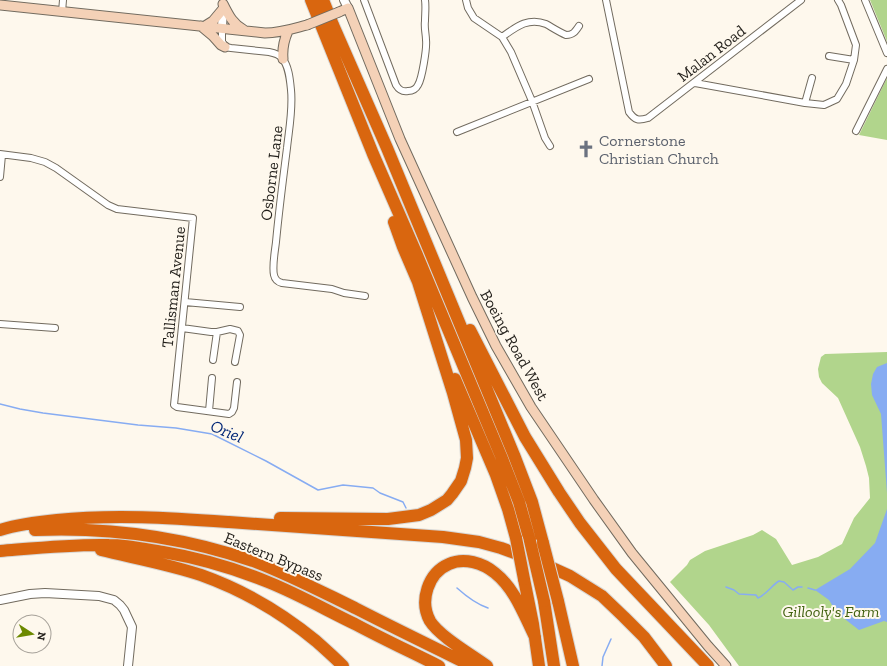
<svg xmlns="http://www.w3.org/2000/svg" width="887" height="666" font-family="'Zilla Slab',serif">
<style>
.green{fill:#b1d58c}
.water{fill:#87acf2}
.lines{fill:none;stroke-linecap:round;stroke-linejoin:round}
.stream{stroke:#87acf2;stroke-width:1.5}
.minor-casing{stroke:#726b5f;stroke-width:8}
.tertiary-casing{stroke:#726b5f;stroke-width:10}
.secondary-casing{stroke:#726b5f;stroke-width:11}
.motorway-casing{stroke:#d7d7d6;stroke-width:14}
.minor{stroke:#fff;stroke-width:6}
.tertiary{stroke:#fff;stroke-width:8}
.secondary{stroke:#f4d1b7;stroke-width:9}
.motorway{stroke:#d9660f;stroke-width:12}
.secondary-bridge-casing{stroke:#726b5f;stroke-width:11;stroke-linecap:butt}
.motorway-bridge-casing{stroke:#d7d7d6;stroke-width:14;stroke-linecap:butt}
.secondary-bridge{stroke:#f4d1b7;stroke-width:9}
.motorway-bridge{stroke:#d9660f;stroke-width:12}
.labels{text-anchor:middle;stroke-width:4;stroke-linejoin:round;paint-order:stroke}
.street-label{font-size:16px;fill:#221f1a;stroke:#fef8ed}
.worship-label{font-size:16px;fill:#5b616d;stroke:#fef8ed;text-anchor:start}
.park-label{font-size:16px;font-style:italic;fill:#41610f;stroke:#fef8ed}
.water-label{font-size:17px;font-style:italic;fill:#052978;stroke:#fef8ed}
</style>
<rect width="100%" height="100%" fill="#fef8ed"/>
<!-- green -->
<path class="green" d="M870,0H887V42L886,39Z
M887,78V140L859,135Z
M887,352V666H739L709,625L670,582L687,565L690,560L705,551L753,535L762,530L776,539L792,565L818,557L842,544L854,518L870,498L869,478L866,466L860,447L838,398L822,383L819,377L818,369L821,357L825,354Z"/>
<!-- water -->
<path class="water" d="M887,363V493L881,414L872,395L871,384L873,374L877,367Z
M887,509V622L884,621L859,630L837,613L829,600L815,590L850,569L875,543Z"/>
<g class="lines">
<!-- stream -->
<path class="stream" d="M0,404L20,409L43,413L138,425L176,428L212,434L266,461L318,490L343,485L373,488L380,493L403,502L406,508
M726,587L734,590L739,594L756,595L758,598C767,594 771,586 779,581L784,582L793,590L798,587H802
M457,588C467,597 476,604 488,608
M808,588L815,590
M602,666L603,657L611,639"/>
<!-- minor casing -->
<g class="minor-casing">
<path id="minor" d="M364,0L396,85C399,90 402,92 408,91C413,91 416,89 418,85C422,79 427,48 426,40C426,34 424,28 425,21C425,14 426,7 425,0
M466,0L468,8L474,18L502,37L511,52L532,101L545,138L550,146
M606,0L629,112C635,120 638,121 648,118L801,0
M865,0L887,53
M62,12L63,0
M222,28V41L225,47L231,48L269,52C274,53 279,54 282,58C289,66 290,80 291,90C293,109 289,129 287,148C283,179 279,210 276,242C275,251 272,266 274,275C275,280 278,282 282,283L332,289L344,293L365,296
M502,37C516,27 528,17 546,24C553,28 559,32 566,35C573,35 575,32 579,26
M829,56L854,60
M695,83L805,103L824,105L837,99L846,84L854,60L856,45L841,5L838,0
M805,103L812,78
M856,131L887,69
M457,132L589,79
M0,154L31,158L45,162L56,168L108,205L117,209L193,218L174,405L177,407L229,414L232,412L234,408L237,382
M0,177L2,155
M185,302L240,307
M0,324L55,328
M182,328L211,332H217L230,329L238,331L240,335L235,362
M213,360L217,332
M209,411L212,378"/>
</g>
<!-- tertiary casing -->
<g class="tertiary-casing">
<path id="tertiary" d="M344,0L348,8
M222,28L223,7
M0,600L30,594L45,593L99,596L114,600L120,605L124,610L132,627L128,666"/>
</g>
<!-- secondary casing -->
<g class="secondary-casing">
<path id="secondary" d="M223,4C229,16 233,24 244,30
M0,5L265,33C281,33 292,29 307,25
M339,12L348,8L400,139L472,297L496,346L531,407L594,500L632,553L708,646L726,666
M201,26L213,36L221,45L225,47
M205,26L213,21L223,9
M283,59C282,48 284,40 288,31"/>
</g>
<!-- motorway casing -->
<g class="motorway-casing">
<path id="motorway" d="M311,0L373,154L417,255L501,456L519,502L530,541
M323,0L333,25L387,148L514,455L532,502L543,543
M394,222L403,247L421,289
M470,330L525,437L559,492L580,523L616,569L708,666
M455,379L496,475L508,509L516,538
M280,518L388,519L419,515L431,510L447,500L452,494L461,481L465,468L467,458L466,440L453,393L418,282
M0,530C19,524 37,522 57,520C114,514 171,518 229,522C300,527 372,532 443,537L479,542L501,548L537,561L570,576L602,596L624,617L644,637L666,666
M35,530C109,527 183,537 253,561C288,574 322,592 355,608C394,628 433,647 472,666
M101,550C134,558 168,564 201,575C243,590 282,613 316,641C325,649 334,657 343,666
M0,551C36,548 73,544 109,545C127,545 145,549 163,552C199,558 234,568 268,582C298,594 326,610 355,624C383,639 411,652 439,666
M524,579L533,624L539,666
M544,601L554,666
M558,601L573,666
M487,666C472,655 439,636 430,621C419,601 428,573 449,564C464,557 483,563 495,573C515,589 524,615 535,637"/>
</g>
<!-- minor -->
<use href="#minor" class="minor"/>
<!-- tertiary -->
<use href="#tertiary" class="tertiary"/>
<!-- secondary -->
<use href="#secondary" class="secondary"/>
<!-- motorway -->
<use href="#motorway" class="motorway"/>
<!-- secondary-bridge casing -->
<g class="secondary-bridge-casing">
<path id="secondary-bridge" d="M307,25L339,12"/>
</g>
<!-- motorway-bridge casing -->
<g class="motorway-bridge-casing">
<path id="motorway-bridge" d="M516,538L524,579
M530,541L544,601
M543,543L558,601"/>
</g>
<!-- secondary-bridge -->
<use href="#secondary-bridge" class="secondary-bridge"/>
<!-- motorway-bridge -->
<use href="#motorway-bridge" class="motorway-bridge"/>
</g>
<!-- icons -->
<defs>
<g id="church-bare" transform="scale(1.38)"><path d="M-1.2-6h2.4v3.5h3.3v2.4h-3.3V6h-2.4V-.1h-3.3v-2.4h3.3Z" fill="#6b7280" stroke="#fef8ed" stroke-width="2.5" paint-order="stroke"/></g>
</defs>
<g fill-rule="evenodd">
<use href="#church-bare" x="586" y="149"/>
</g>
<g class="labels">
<!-- street labels -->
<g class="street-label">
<text transform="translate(711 53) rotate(-38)" y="6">Malan Road</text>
<text transform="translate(271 173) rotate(-83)" y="6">Osborne Lane</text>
<text transform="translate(173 287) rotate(-84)" y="6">Tallisman Avenue</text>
<text transform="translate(515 345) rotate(61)" y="6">Boeing Road West</text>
<text transform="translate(274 556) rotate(22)" y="6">Eastern Bypass</text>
</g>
<!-- worship labels -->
<g class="worship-label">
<text x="599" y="146">Cornerstone<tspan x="599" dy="18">Christian Church</tspan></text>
</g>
<!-- park labels -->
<g class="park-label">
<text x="831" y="617">Gillooly's Farm</text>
</g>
<!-- water labels -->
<g class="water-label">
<text transform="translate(227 431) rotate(23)" y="6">Oriel</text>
</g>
</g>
<!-- north arrow -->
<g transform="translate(32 634) rotate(102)"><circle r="19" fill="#fef8ed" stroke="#a6a199"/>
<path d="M0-3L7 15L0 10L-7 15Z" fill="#6c8900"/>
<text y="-6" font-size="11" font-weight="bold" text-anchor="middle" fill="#221f1a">N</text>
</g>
</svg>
